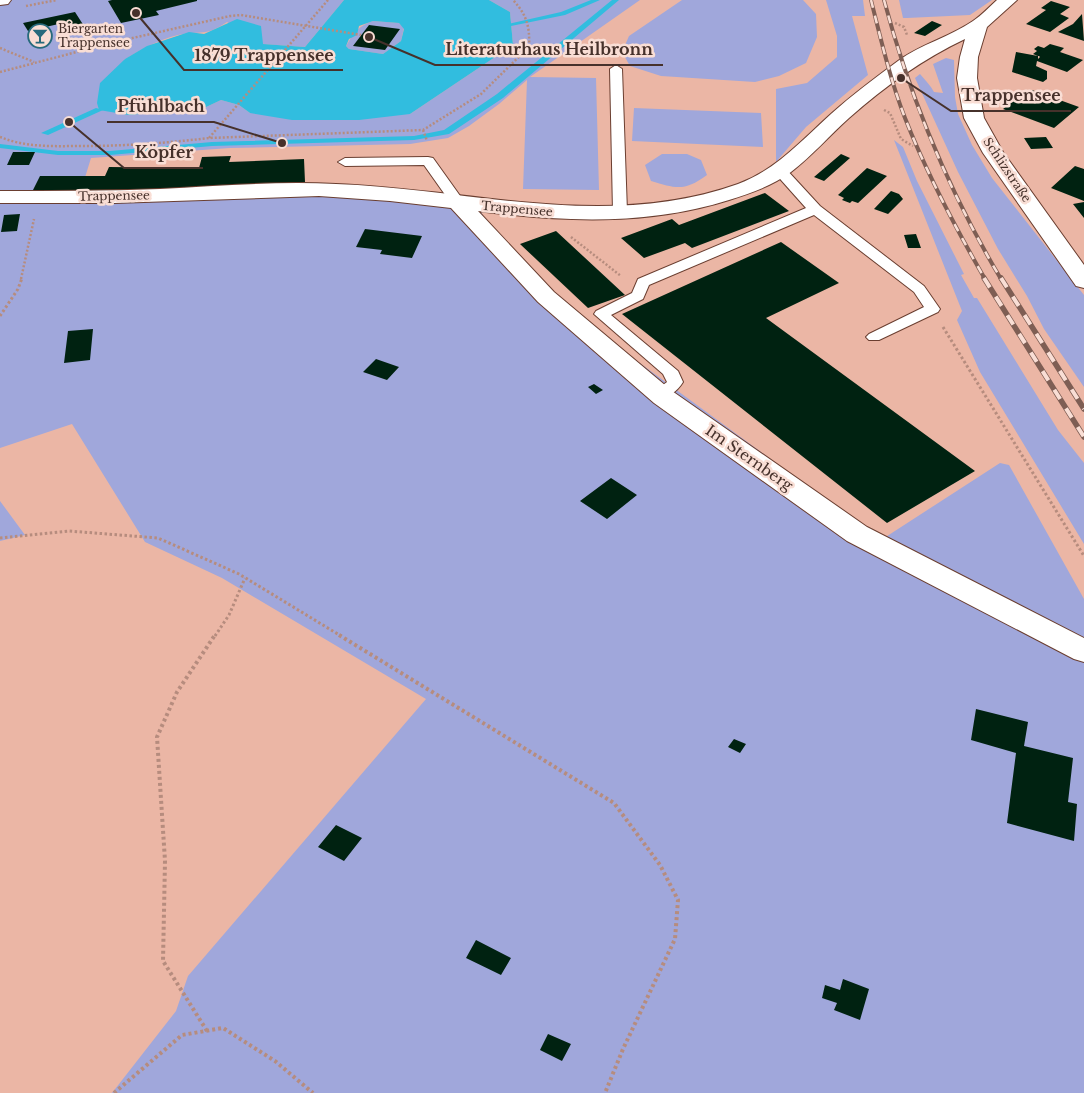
<svg xmlns="http://www.w3.org/2000/svg" width="1084" height="1093" font-family="'Libre Baskerville',serif">
<style>
.green{fill:#a0a7db}
.water{fill:#31bddf;fill-rule:evenodd}
.lines{fill:none;stroke-linecap:round;stroke-linejoin:round}
.stream{fill:#31bddf;fill-rule:evenodd}
.building{fill:#021}
.lane-casing{stroke:#6a3e30;stroke-width:2}
.street-casing{stroke:#6a3e30;stroke-width:2}
.secondary-casing{stroke:#6a3e30;stroke-width:2}
.path-far2{stroke:#b68c7e;stroke-width:2.5;stroke-dasharray:2 2;stroke-linecap:butt}
.path-far1{stroke:#b68c7e;stroke-width:3;stroke-dasharray:2.5 2.5;stroke-linecap:butt}
.path{stroke:#b68c7e;stroke-width:4;stroke-dasharray:3 3;stroke-linecap:butt}
.lane{fill:#fff;fill-rule:evenodd}
.street{fill:#fff;fill-rule:evenodd}
.secondary{fill:#fff;fill-rule:evenodd}
.rail-far1-casing{stroke:#7e5e54;stroke-width:4}
.rail-casing{stroke:#7e5e54;stroke-width:5.5}
.rail-far1{stroke:#f9ded5;stroke-width:2.5;stroke-dasharray:8;stroke-linecap:butt}
.rail{stroke:#f9ded5;stroke-width:4;stroke-dasharray:11;stroke-linecap:butt}
.labels{text-anchor:middle;stroke-width:5;stroke-linejoin:round;paint-order:stroke}
.far-poi-label{font-size:12px;fill:#46312b;stroke:#f9ded5;text-anchor:start}
.far-street-label{font-size:12px;fill:#46312b;stroke:#f9ded5}
.street-label{font-size:15px;fill:#46312b;stroke:#f9ded5}
.leader{fill:none;stroke:#46312b;stroke-width:2}
.callout-dot{fill:#46312b;stroke:#f9ded5;stroke-width:2}
.callout-label{font-size:16px;text-anchor:middle;font-weight:bold;fill:#46312b;stroke:#f9ded5;stroke-width:5;stroke-linejoin:round;paint-order:stroke}
</style>
<rect width="100%" height="100%" fill="#ebb6a5"/>
<!-- green -->
<path class="green" d="M0,0H344L305,47L262,44L227,22C205,37 201,30 178,35C158,40 141,49 124,60L129,115L204,108L221,100L239,105L250,113L410,114L513,45L510,12L489,0H640L530,77L596,78L599,190L523,189L527,80L499,104L469,126L448,138L410,144L230,148L91,158L79,197L301,190L480,210L492,232L577,317L881,540L1000,463L1009,465L1084,599V1093H112L176,1011L188,976L426,699L222,578L145,542L72,424L0,448Z
M682,0H803L816,14L817,37L806,63L779,76L755,82L661,76L630,66L622,52L629,36Z
M826,0H863L865,16H852L868,75L806,127L776,162V89L807,83L837,57V36Z
M899,0H992L970,15L907,18H903Z
M373,21L399,23L404,28L401,41L383,54L349,49L346,46C353,34 359,25 373,21Z
M946,58L954,60L955,97L958,114L972,145L992,178L1084,295V387L1044,329L1027,296L998,249L958,172L915,78L920,74C925,80 931,86 934,92L943,93L933,64Z
M634,108L761,113L763,147L632,141Z
M894,140L903,147L917,181L964,274L961,275L974,298H977L1058,430L1084,463V544L980,372L957,320L962,311Z
M662,154H687L701,160L707,175C685,191 677,189 651,181L645,165Z
M0,501L25,535L0,541Z"/>
<!-- water -->
<path class="water" d="M344,0H489L510,12L513,45L410,114L359,120H292L250,113L239,105L221,100L204,108L129,115L99,110L97,103L100,83L125,59L147,46L189,32L204,34L237,19L261,26L263,44L305,47ZM373,21L399,23L404,29L401,41L383,54L349,49L346,46L349,39L357,35L359,26Z"/>
<g class="lines">
<!-- stream -->
<path class="stream" d="M591,0H600L565,15L511,26L508,24L561,12Z
M612,0H619L503,98L449,134L414,140L212,146L110,155H58L0,148V144L58,151H110L212,142L414,136L444,130L497,94Z
M96,108L103,110L48,135L41,133Z"/>
</g>
<!-- building -->
<path class="building" d="M112,0H197V1L156,11L159,15L121,23L108,1Z
M1051,1L1070,7L1060,14L1069,18L1050,32L1026,24L1046,10L1041,8Z
M75,12L84,26L67,29L63,23L28,31L23,23Z
M1082,14L1084,41L1058,32L1073,24Z
M932,21L942,25L925,36L914,33Z
M369,25L400,29L385,50L353,46Z
M1050,44L1064,48L1060,52L1083,60L1067,72L1037,61L1036,66L1047,71V79L1043,82L1012,72L1016,52L1038,56V59L1040,57L1039,56H1038L1033,54L1037,51L1034,49L1038,46L1044,48Z
M1032,90L1079,107L1054,128L1003,109L1026,91L1030,92Z
M1046,137L1053,148L1031,149L1024,138Z
M13,152H35L29,165H7Z
M841,154L850,158L824,181L814,177Z
M231,156L229,162L304,159L305,182L99,192H32L40,176H105L109,167L199,168L202,157Z
M1075,166L1084,169V201L1051,188Z
M867,168L887,176L858,203L852,201L850,203L842,200L844,198L838,195Z
M891,191L899,194L903,199L888,214L874,209Z
M765,193L789,211L692,248L685,243L644,258L621,238L672,219L679,225Z
M1084,202V218L1073,204Z
M20,214L17,231L1,232L4,215Z
M365,229L422,236L412,258L380,254L382,250L356,247Z
M556,231L625,295L588,308L520,244Z
M916,234L921,248H908L904,235Z
M781,242L839,283L766,318L975,471L887,523L622,314Z
M93,329L90,360L64,363L68,331Z
M376,359L399,367L387,380L363,372Z
M594,384L603,390L596,394L588,387Z
M611,478L637,495L607,519L580,501Z
M976,709L1028,722L1024,746L1073,758L1068,802L1077,804L1074,841L1007,823L1016,753L971,740Z
M734,739L746,744L740,753L728,747Z
M336,825L362,838L344,861L318,847Z
M476,940L511,958L501,975L466,958Z
M843,979L869,989L860,1020L834,1010L837,1003L822,998L825,985L840,990Z
M548,1034L571,1044L562,1061L540,1050Z"/>
<g class="lines">
<!-- lane casing -->
<g class="lane-casing">
<path id="lane" d="M616,65L622,69L627,212L620,216L613,212L610,69Z
M428,157L433,158L463,200L465,203L463,206H453L424,165L345,166L338,162L345,158Z
M780,167L785,168L820,206L924,286L940,309L938,312L879,340H869L866,337L869,334L924,307L914,292L814,215L649,285L643,299L611,315L678,371L683,382C677,392 665,401 653,398L651,394L667,382L663,374L594,314L596,311L632,293L638,279L806,208L773,171Z"/>
</g>
<!-- street casing -->
<g class="street-casing">
<path id="street" d="M997,0H1017L987,27L978,57L977,78L984,118L1003,152L1084,265V288L1076,286L983,153L964,118L957,78L960,57L965,39C923,59 885,86 849,118C830,135 812,156 791,172C772,186 751,193 729,200C647,226 562,222 478,211L554,292L672,391L867,527L1084,638V662L1074,659L847,541L654,403L538,302L451,208L390,201L319,196L114,203H0V191C53,191 107,191 160,189C219,186 277,181 336,184C471,189 606,231 738,184C776,170 802,140 831,114C852,95 875,78 898,61C921,44 950,37 973,21C982,15 989,7 997,0Z"/>
</g>
<!-- secondary casing -->
<g class="secondary-casing">
<path id="secondary" d="M0,0H11L8,4L0,5Z"/>
</g>
<!-- path-far2 -->
<path class="path-far2" d="M328,0L209,138L423,130L481,94L529,47C530,27 527,15 513,0
M26,6L57,0
M895,23L904,27L907,35
M0,48L34,62
M0,72L115,42L230,16L241,15L361,35
M884,110L890,113L901,139L913,146
M423,130L427,141
M0,137C27,148 55,146 83,146C125,146 167,143 209,138
M571,237L621,276
M21,279L34,219"/>
<!-- path-far1 -->
<path class="path-far1" d="M0,316L18,289L22,278
M943,327L1084,556
M0,538L69,531L158,538L239,574L341,636
M215,636L229,615L245,578"/>
<!-- path -->
<path class="path" d="M339,635L614,803L660,865L678,900L675,939L623,1049L605,1093
M207,1031L163,961L165,861L157,737L177,692L215,635
M114,1093L182,1035L223,1028L275,1061L313,1093"/>
<!-- lane -->
<use href="#lane" class="lane"/>
<!-- street -->
<use href="#street" class="street"/>
<!-- secondary -->
<use href="#secondary" class="secondary"/>
<!-- rail-far1 casing -->
<g class="rail-far1-casing">
<path id="rail-far1" d="M871,0C881,40 890,79 905,118C927,174 955,227 985,279
M884,0C911,101 948,190 1001,279"/>
</g>
<!-- rail casing -->
<g class="rail-casing">
<path id="rail" d="M984,278L1084,437
M1001,278L1084,409"/>
</g>
<!-- rail-far1 -->
<use href="#rail-far1" class="rail-far1"/>
<!-- rail -->
<use href="#rail" class="rail"/>
</g>
<!-- icons -->
<defs>
<g id="bar-ring" transform="scale(1.25)"><circle r="9.5" fill="#f9ded5" stroke="#276a7c" stroke-width="1.5"/><path d="M-6-5H6L.8 .8V4.5H3.5V6h-7V4.5H-.8V.8Z" fill="#276a7c"/></g>
</defs>
<g fill-rule="evenodd">
<use href="#bar-ring" x="40" y="36"/>
</g>
<g class="labels">
<!-- far-poi labels -->
<g class="far-poi-label">
<text x="58" y="33">Biergarten<tspan x="58" dy="14">Trappensee</tspan></text>
</g>
<!-- far-street labels -->
<g class="far-street-label">
<text transform="translate(1007 170) rotate(56)" y="4">Schlizstraße</text>
<text transform="translate(114 196) rotate(-1)" y="4">Trappensee</text>
<text transform="translate(517 209) rotate(5)" y="4">Trappensee</text>
</g>
<!-- street labels -->
<g class="street-label">
<text transform="translate(749 458) rotate(35)" y="5">Im Sternberg</text>
</g>
</g>
<!-- callouts -->
<path class="leader" d="M369 37L435 65H663M136 13L184 70H343M901 78L951 111H1071M282 143L214 122H107M69 122L124 168H203"/>
<g class="callout-dot">
<circle cx="369" cy="37" r="5"/>
<circle cx="136" cy="13" r="5"/>
<circle cx="901" cy="78" r="5"/>
<circle cx="282" cy="143" r="5"/>
<circle cx="69" cy="122" r="5"/>
</g>
<g class="callout-label">
<text x="549" y="55">Literaturhaus Heilbronn</text>
<text x="264" y="61">1879 Trappensee</text>
<text x="1011" y="101">Trappensee</text>
<text x="161" y="112">Pfühlbach</text>
<text x="164" y="158">Köpfer</text>
</g>
</svg>
